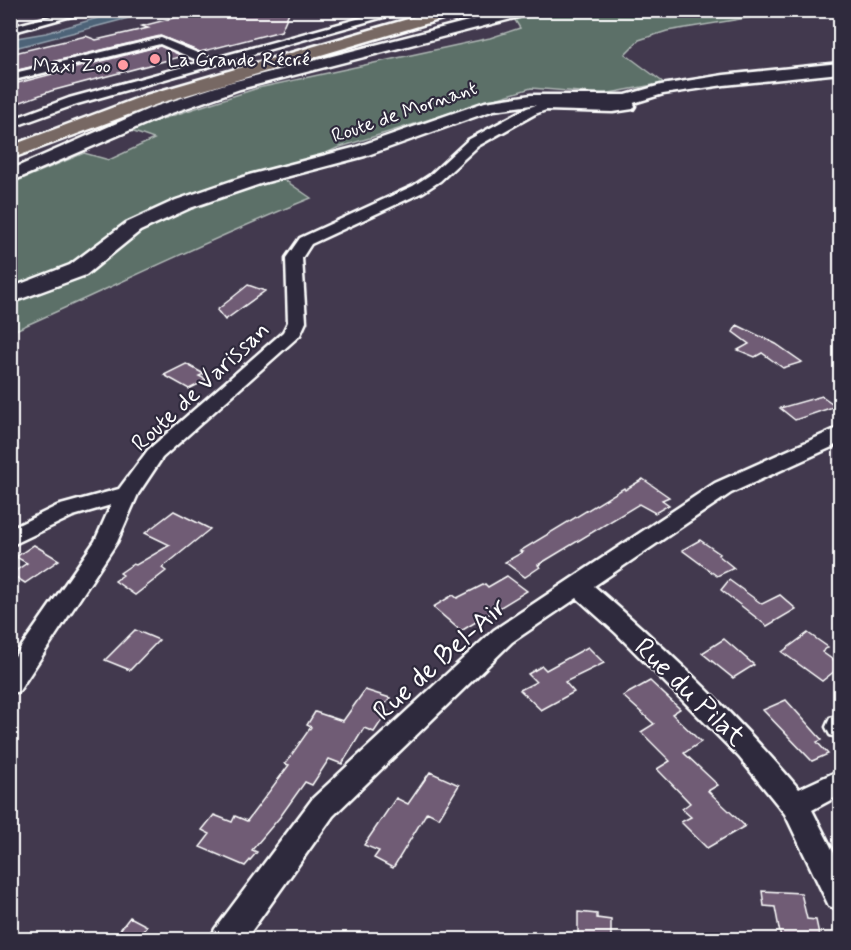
<svg xmlns="http://www.w3.org/2000/svg" width="851" height="950" font-family="Mynerve,sans-serif">
<style>
.green{fill:#5c6f68;stroke:#aeb7b4;stroke-width:1.5}
.water{fill:#4d6378;stroke:#94a1ae;stroke-width:1.5}
.building{fill:#6f5b74;stroke:#fff;stroke-width:1.5}
.lines{fill:none;stroke-linecap:round;stroke-linejoin:round}
.street-casing{stroke:#fff;stroke-width:5}
.secondary-casing{stroke:#fff;stroke-width:5}
.highway-casing{stroke:#fff;stroke-width:5}
.street{fill:#2f2a3d;fill-rule:evenodd}
.secondary{fill:#2f2a3d;fill-rule:evenodd}
.highway{fill:#776864;fill-rule:evenodd}
.poi-dot{fill:#ff9aa2;stroke:#2f2a3d;stroke-width:2}
.labels{text-anchor:middle;stroke-width:4.5;stroke-linejoin:round;paint-order:stroke}
.far-poi-label{font-size:20px;fill:#fff;stroke:#2f2a3d;text-anchor:start}
.far-street-label{font-size:20px;fill:#fff;stroke:#2f2a3d}
.street-label{font-size:24px;fill:#fff;stroke:#2f2a3d}
.near-street-label{font-size:28px;fill:#fff;stroke:#2f2a3d}
</style>
<rect width="100%" height="100%" fill="#42394e"/>
<filter id="ink" filterUnits="userSpaceOnUse"><feTurbulence type="fractalNoise" baseFrequency=".0167" numOctaves="2"/><feDisplacementMap in="SourceGraphic" scale="12" xChannelSelector="R" yChannelSelector="G"/><feConvolveMatrix kernelMatrix="1 2 1 2 8 2 1 2 1" color-interpolation-filters="sRGB"/></filter>
<g filter="url(#ink)">
<!-- green -->
<path class="green" d="M540,11H789L667,31L639,40L625,54L664,83L604,94L531,88L337,148L279,176L311,198C209,239 111,288 11,332L10,184L84,153L109,160L154,139L128,130L258,88L490,38L520,28L513,17Z"/>
<!-- water -->
<path class="water" d="M125,10L155,11L11,49V39L46,33Z"/>
<!-- building -->
<path class="building" d="M223,10H290L281,31L200,52L160,36L18,70L10,66V54L86,36L96,40L148,28L142,26L185,15L192,18Z
M160,46L183,56L51,91L10,106V85Z
M248,285L265,291L225,320L217,310Z
M737,325L776,344L802,362L783,368L762,353L755,357L738,350L749,344L733,332Z
M186,364L204,374L199,376L207,380L189,389L164,375Z
M822,396L836,406L795,420L780,408Z
M643,479L669,497L662,500L669,505L655,513L639,504L538,565L540,567L525,577L505,562L523,552L520,551L624,488L625,490Z
M174,511L210,529L162,568L166,571L135,595L115,581L123,575L120,573L133,564L136,565L170,545L145,533Z
M700,540L720,554L718,555L734,568L717,576L682,550Z
M34,545L59,560L25,583L11,574L27,563L16,557Z
M507,576L527,591L461,631L433,607L453,595L457,598L485,584L488,587Z
M729,580L762,604L780,595L796,609L767,626L721,590Z
M135,630L159,640L130,670L105,660Z
M808,633L828,647L822,652L840,665V667L822,681L782,652Z
M724,639L754,665L733,678L702,653Z
M588,647L604,663L565,682L574,692L541,710L520,690L536,682L528,674L542,666L546,670Z
M650,681L680,709L672,714L701,742L684,753L718,785L708,791L745,826L707,848L681,822L691,817L682,809L690,803L657,769L670,761L641,732L654,724L623,696Z
M365,690L390,698L382,709L388,711L374,732L364,728L342,764L329,759L312,785L305,782L280,817L252,850L257,852L245,866L200,847L210,834L202,830L214,815L232,822L235,816L247,821L289,765L285,764L311,727L307,725L315,712L343,721Z
M786,700L822,740L817,742L828,754L812,761L763,710Z
M430,772L459,785L439,818L427,812L393,868L374,858L379,851L364,845L396,798L408,804Z
M762,891L801,893L807,919L816,920L820,939H781L775,907L764,906Z
M578,912L597,914V918L611,920V939H578Z
M130,917L147,926L137,939H113Z"/>
<g class="lines">
<!-- street casing -->
<g class="street-casing">
<path id="street" d="M75,10H93L10,33V27Z
M390,10H408L77,104L10,128V120L69,98L201,62L160,44L10,81V74L161,38L212,59Z
M627,96L631,97L635,106L633,109L613,112L546,110L535,114L478,146L440,181L423,192L311,244L302,258L306,322L300,335L162,458L138,494L117,542L19,691L10,694V663L95,541L111,505L73,516L10,546V529L57,506L119,489L148,450L283,332L288,322L286,258L300,238L413,186L430,175L468,140L527,108L545,102L613,104L622,103L623,97Z
M840,427V442L832,447L731,493L594,586C667,649 737,716 799,789L840,770V795L812,810L840,865V910L829,906L785,814L739,757L616,633L577,598L512,642L333,816L245,940H210L215,929L313,798L494,630L715,483Z
M840,715V738L830,735L826,727L830,718Z"/>
</g>
<!-- secondary casing -->
<g class="secondary-casing">
<path id="secondary" d="M511,10H535L534,13L240,89L163,116L10,182V170L151,108L228,83Z
M840,63V73L724,85L663,94L627,105H531L494,110L365,156L263,183L190,208L140,231L86,275L10,303V288L70,265L126,223L176,200L249,175L353,148L485,102L531,95H626L661,85L724,75Z"/>
</g>
<!-- highway casing -->
<g class="highway-casing">
<path id="highway" d="M439,10H464L462,13L160,103L10,159V146L146,95Z"/>
</g>
<!-- street -->
<use href="#street" class="street"/>
<!-- secondary -->
<use href="#secondary" class="secondary"/>
<!-- highway -->
<use href="#highway" class="highway"/>
</g>
</g>
<!-- markers -->
<g class="poi-dot">
<circle cx="155" cy="59" r="6"/>
<circle cx="123" cy="65" r="6"/>
</g>
<g class="labels">
<!-- far-poi labels -->
<g class="far-poi-label">
<text x="167" y="66">La Grande Récré</text>
<text x="111" y="72" text-anchor="end">Maxi Zoo</text>
</g>
<!-- far-street labels -->
<g class="far-street-label">
<text transform="translate(404 111) rotate(-19)" y="7">Route de Mornant</text>
</g>
<!-- street labels -->
<g class="street-label">
<text transform="translate(200 386) rotate(-43)" y="8">Route de Varissan</text>
</g>
<!-- near-street labels -->
<g class="near-street-label">
<text transform="translate(439 658) rotate(-42)" y="10">Rue de Bel-Air</text>
<text transform="translate(691 691) rotate(44)" y="10">Rue du Pilat</text>
</g>
</g>
<!-- margin -->
<rect width="851" height="950" fill="none" stroke="#2f2a3d" stroke-width="36"/>
<rect x="18" y="18" width="815" height="914" fill="none" stroke="#fff" stroke-width="2" filter="url(#ink)"/>
</svg>
